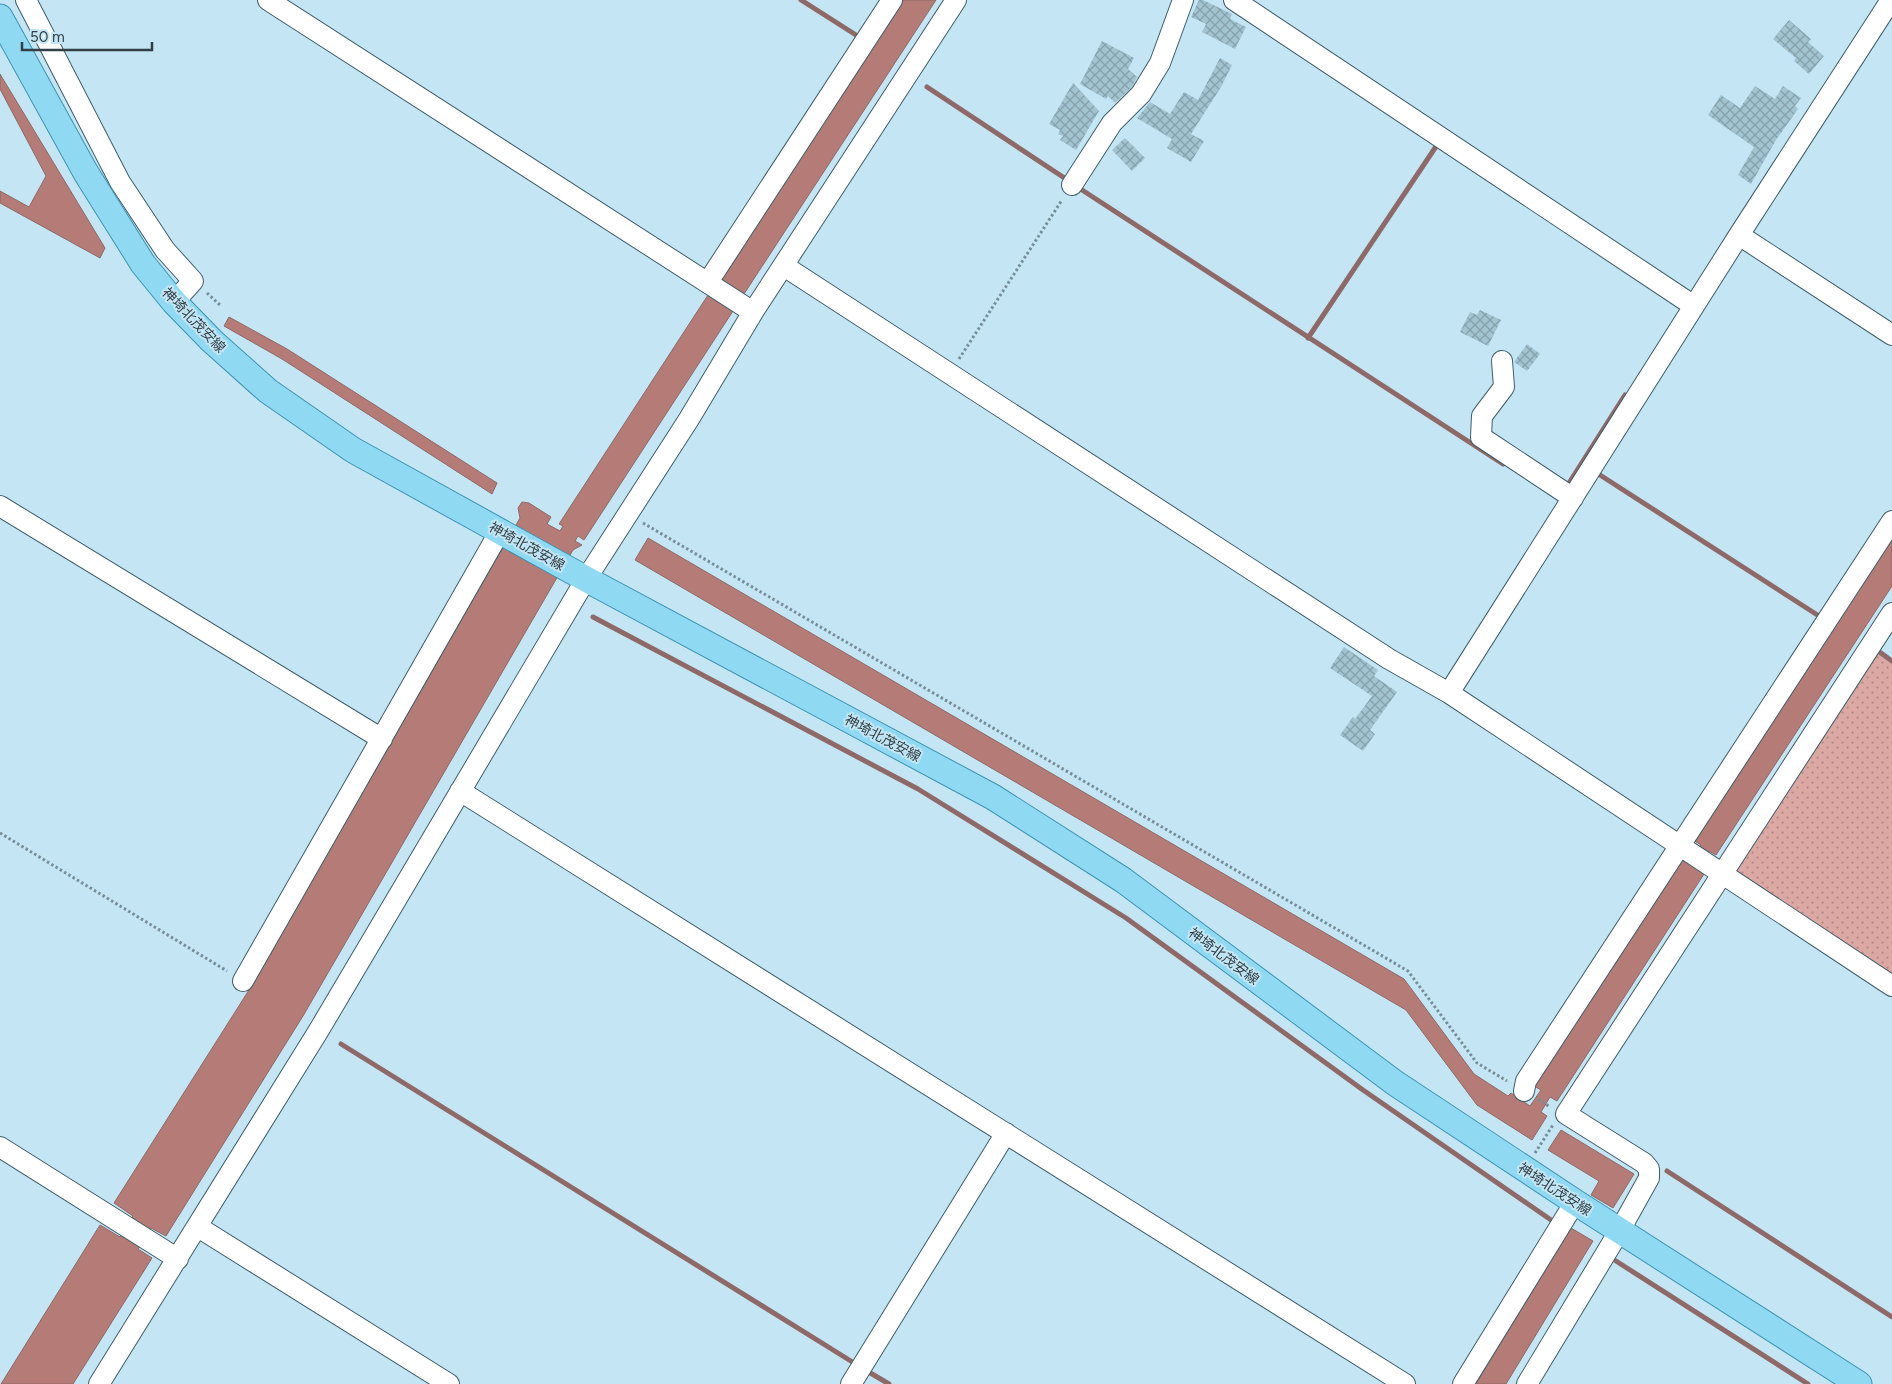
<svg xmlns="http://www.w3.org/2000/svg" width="1892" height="1384" font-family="Figtree,'Noto Sans JP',sans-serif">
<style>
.grass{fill:url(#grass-dots)}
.water{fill:#b57b76;stroke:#8e6967}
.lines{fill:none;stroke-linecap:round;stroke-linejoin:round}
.stream{stroke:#8e6967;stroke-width:5}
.building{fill:url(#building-cross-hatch)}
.minor-casing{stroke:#3f5e69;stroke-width:22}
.major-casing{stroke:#3e93b0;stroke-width:27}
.path{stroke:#778e98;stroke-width:3;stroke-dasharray:2.5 2.5;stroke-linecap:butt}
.minor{stroke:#fff;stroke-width:20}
.major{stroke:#8fd9f2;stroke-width:25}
.labels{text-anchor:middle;stroke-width:4;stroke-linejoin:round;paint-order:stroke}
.street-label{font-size:14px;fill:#323f45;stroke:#c4e6f4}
</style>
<defs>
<pattern id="grass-dots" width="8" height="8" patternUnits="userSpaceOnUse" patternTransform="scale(1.25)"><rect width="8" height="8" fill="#dca8a3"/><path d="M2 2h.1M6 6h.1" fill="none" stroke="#b38a87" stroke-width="1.8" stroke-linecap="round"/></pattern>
<pattern id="building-cross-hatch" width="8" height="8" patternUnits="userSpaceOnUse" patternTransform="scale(1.25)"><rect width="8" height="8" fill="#a2c4d1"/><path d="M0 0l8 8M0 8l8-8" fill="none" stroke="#85a1ab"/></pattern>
</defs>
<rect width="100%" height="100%" fill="#c4e6f4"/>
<!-- grass -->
<path class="grass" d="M1878,652L1892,661V974L1736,872Z"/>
<!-- water -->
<path class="water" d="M902,0H936L744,294L735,288L724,305L733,311L584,540L578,536L575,541L582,545L573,550L303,1016L166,1236L151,1228L138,1249L152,1258L73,1384H1L100,1225L120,1237L133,1216L114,1203L249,990L520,518L518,508L522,502L529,503L551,517L547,524L560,531L563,526L559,524L708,295L717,301L728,284L720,278Z
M0,74L105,248L100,258L0,203V191L29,207L46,176L0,89Z
M229,317L287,349L497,483L492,494L282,359L224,326Z
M1892,537V586L1716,855L1709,851L1697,869L1704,874L1557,1101L1550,1097L1541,1112L1547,1116L1532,1140L1477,1105L1406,1010L635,560L648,538L1404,979L1474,1074L1508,1096L1511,1093L1530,1106L1541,1090L1534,1086L1680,859L1688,864L1701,845L1693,840Z
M1561,1130L1634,1174L1613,1208L1591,1195L1599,1181L1548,1150Z
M1571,1228L1593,1241L1506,1384H1476Z"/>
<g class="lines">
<!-- stream -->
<path class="stream" d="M801,0L856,35
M927,87L1066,179
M1079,188L1503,464
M1308,338L1435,148
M1600,475L1819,616
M1569,483L1625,395
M593,617L918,789L1126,918L1363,1090L1551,1220
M1881,653L1892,661
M341,1044L854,1363
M1667,1171L1892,1317
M1616,1261L1808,1384
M867,1371L889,1384"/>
</g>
<!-- building -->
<path class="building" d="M1199,0H1203L1232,14L1230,19L1246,27L1235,49L1202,32L1206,24L1191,17Z
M1789,20L1811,39L1808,42L1824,56L1809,74L1794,61L1796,58L1773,39Z
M1102,41L1134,58L1128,69L1137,77L1132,87L1115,103L1108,96L1106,99L1080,84Z
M1220,58L1232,65L1221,87L1191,134L1204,141L1191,162L1167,148L1172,139L1137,118L1150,102L1170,114L1184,92L1198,100Z
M1073,83L1099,111L1076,150L1060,140L1063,136L1058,134L1060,130L1049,124Z
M1755,86L1775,99L1783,86L1801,98L1795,106L1798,109L1776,140L1751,184L1738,175L1754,147L1708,115L1721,95L1740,108Z
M1125,138L1145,158L1132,171L1112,150Z
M1480,310L1501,320L1488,346L1460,332L1470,312L1477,315Z
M1527,344L1540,354L1527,371L1514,362Z
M1344,647L1378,670L1374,676L1397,692L1370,730L1375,734L1363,751L1340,735L1353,717L1355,719L1372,696L1330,668Z"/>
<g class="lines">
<!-- minor casing -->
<g class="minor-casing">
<path id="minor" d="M26,0L120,182L165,250L193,281L174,302
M268,0L753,312
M1234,0L1694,306
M1072,185L1112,123L1141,94L1160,63L1183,0
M1739,235L1892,335
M784,266L1389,659L1449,693L1892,986
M708,282L892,0
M1502,361L1504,387L1482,416L1481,437L1573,498
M0,506L382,739
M1449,693L1739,235L1891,0
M460,791L1405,1384
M243,981L500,531
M1524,1091L1526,1081L1892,521
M0,1147L178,1259
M198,1227L449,1384
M99,1384L319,1030L586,579L689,419L753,312L956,0
M851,1384L1006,1133
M1463,1384L1575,1202
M1527,1384L1620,1230L1649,1178V1169L1644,1163L1566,1114L1892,613"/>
</g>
<!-- major casing -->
<g class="major-casing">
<path id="major" d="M0,17L86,173L143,264L174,302L212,341L268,391L353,450L586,579L993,797L1123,880L1395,1083L1575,1202L1859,1384"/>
</g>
<!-- path -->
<path class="path" d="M207,293L220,305
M959,359L1062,200
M643,523L1408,971L1477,1063L1507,1081
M0,833L227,971
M1538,1099L1550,1107
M1535,1153L1553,1125"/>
<!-- minor -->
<use href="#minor" class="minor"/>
<!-- major -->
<use href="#major" class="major"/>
</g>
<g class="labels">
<!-- street labels -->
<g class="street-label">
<text transform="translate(194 320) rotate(46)" y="5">神埼北茂安線</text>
<text transform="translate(527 546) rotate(29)" y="5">神埼北茂安線</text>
<text transform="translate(883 738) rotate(28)" y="5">神埼北茂安線</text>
<text transform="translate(1224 956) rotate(37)" y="5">神埼北茂安線</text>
<text transform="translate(1555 1189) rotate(33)" y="5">神埼北茂安線</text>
</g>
</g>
<!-- scale -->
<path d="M22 42v8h130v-8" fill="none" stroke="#323f45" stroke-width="2.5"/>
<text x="30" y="42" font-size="15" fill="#323f45" stroke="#c4e6f4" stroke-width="4" paint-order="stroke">50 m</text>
</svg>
